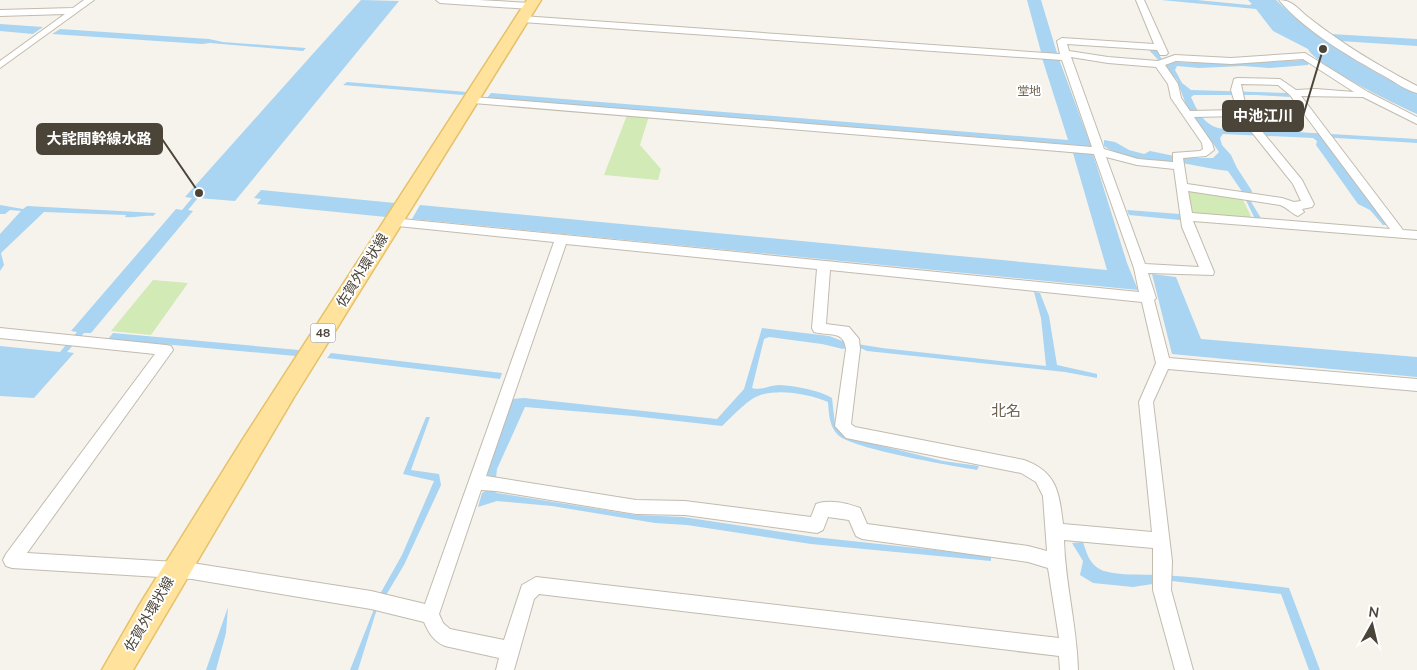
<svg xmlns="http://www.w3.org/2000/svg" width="1417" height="670" font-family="'Nunito Sans','Noto Sans JP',sans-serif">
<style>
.green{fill:#d2eab5}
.water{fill:#a9d4f2}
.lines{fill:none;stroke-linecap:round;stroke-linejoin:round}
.street-casing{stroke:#c2bbae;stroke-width:2}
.primary-casing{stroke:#e6c16a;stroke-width:3}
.street{fill:#fff;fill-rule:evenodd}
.primary{fill:#ffe39c;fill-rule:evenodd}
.labels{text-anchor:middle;stroke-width:4;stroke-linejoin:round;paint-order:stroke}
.far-neighbourhood-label{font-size:12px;fill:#6e6250;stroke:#fff}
.shield{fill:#fff;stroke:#817c74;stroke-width:1}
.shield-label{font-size:12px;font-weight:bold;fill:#4b4439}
.street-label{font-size:14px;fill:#4b4439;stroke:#fff}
.neighbourhood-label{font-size:15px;fill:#6e6250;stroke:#fff}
.leader{fill:none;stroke:#4b4439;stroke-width:2}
.callout-dot{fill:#4b4439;stroke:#fff;stroke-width:2}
.callout{fill:#4b4439;stroke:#4b4439;stroke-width:2}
.callout-label{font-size:15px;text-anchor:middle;font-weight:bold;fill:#fff}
</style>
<rect width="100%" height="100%" fill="#f6f3ec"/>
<!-- green -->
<path class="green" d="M627,115L649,116L640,145L661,169L658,180L604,175Z
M1189,190L1242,198L1253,220L1197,216L1190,211Z
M153,280L188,283L151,335L111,331Z"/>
<!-- water -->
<path class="water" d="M361,0L399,1L235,201L198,198L188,210L193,211L91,333H84L67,352L74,353L34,398L0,396V346L60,352L77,332L71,331L176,209L182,210L192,198L185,197Z
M1027,0H1041L1057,53H1051L1053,59H1059L1091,146H1082L1083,153L1093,154L1127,263L1138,290L412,219L420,205L1107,270L1073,153H1078L1076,145L487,98L491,93L1068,140L1042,58H1049L1047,52H1041Z
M1161,0H1197L1249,5L1252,4L1248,0H1276C1316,40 1366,68 1417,94V114C1397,105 1316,66 1308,49L1273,31L1256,9Z
M0,24L43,27L33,34L0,31Z
M60,29L209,39L223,42L306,48L303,51L210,43L202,44L52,34Z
M1330,34L1417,39V46L1340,41Z
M1148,49H1156L1161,58L1168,65L1174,62L1241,64L1244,63L1304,60L1309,62L1308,65L1269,68L1243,66L1199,68L1177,66L1175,70L1182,83L1191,90L1287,93L1290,97L1257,95H1194L1191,97C1206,131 1216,130 1250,130L1253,132H1263L1262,130L1417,139V143L1321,137L1387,225H1383L1370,210L1358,204L1316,145L1317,141L1313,138L1223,134L1220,138L1222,145L1231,155L1237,168L1252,191L1250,200L1262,220L1255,219L1241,190L1228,171C1209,169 1192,164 1174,162C1150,159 1125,160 1104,146V140L1115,142L1129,150L1144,154L1150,151L1184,158H1213L1219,152L1186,105L1177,80Z
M347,82L467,92L463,95L343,85Z
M261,190L395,203L386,217L257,204L261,199L254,198Z
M0,205L23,209L27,206L156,213L153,216C143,215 135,218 125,217L126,215L44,212L1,253L4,265L0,271V234L21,211L10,210L5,214H0Z
M1127,210L1180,214V220L1129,215Z
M1152,274L1176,277L1201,339L1417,357V377L1172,354Z
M1034,292L1040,293L1049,316L1057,365L1097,374V378L1065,372L867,351C859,347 851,344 843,349L822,344L769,337L764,339L752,388C762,391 770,385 779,385C796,386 819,390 832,398L835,425L843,434L862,441L943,461L979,466L977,470C954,466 852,449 838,435C829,426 829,414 828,402C809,394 778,388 758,396C747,400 731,418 722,426L633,416L525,407L497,469L496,478L490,477L487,474L512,399L524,398L717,419L744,389L762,328L829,336L845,342L882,348L1046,366L1041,318Z
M113,333L299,350L296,356L108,339Z
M331,353L502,373L500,379L327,358Z
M426,417H430L411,470L439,474L441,485L404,565L376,612L358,670H350L380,594L402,555L434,481L403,474Z
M489,489L497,493L636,515L683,517L814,537L991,556V561L811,544L687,525L655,523L552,506L497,501L478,507L482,493Z
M1083,542C1087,554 1090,566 1104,571C1121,576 1140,574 1158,575C1202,577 1245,583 1289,588L1320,670H1309L1281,594L1172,581L1133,587L1093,583L1080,575L1083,561L1072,543Z
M228,607L226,633L216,670H206Z"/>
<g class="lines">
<!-- street casing -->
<g class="street-casing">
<path id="street" d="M84,0H94L0,68V61L65,14L0,16V10L73,8Z
M436,0H479L530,3L534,6L530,9L440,3Z
M1136,0H1144L1168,53L1166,55H1160L1157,50L1067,44L1069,51L1108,57L1158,61L1175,55L1231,58L1305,53L1368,92L1417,117V124L1363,97L1301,96L1403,230L1417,231V239L1193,221L1214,272L1213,275L1148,273L1156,298L1154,300L1169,358L1417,379V391L1168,369L1153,402L1172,561L1171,590L1193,670H1175L1153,590V548L1064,540C1065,583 1077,626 1078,670H1060L1059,656L539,594L534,599L514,670H496L499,658L445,646C433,641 429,633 424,622L371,609L192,579L12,568L6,566L3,560L6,554L155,354L0,338V328L166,345L171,346L173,350L27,553L192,563L371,591L425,604L554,242L388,225L386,222L388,219L392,218L1139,292L1134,268L1094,154L473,103L468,100L473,97L1092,147L1062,60L522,22L518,19L522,16L1060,54L1057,41L1062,38L1154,44ZM1071,57L1108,63L1156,67L1168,84L1171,98L1202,143L1203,149L1200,151L1173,153V162L1138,159L1104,149ZM1303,59L1354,92L1316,89L1296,90L1280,79L1237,78L1234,79L1231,90L1237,110L1190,111L1181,98L1178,84L1165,65L1176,61L1231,64ZM1241,84L1278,85L1290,95L1390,229L1192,213L1188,191L1280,205C1288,208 1292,214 1298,216L1304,212L1302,209L1312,207L1314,204L1302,180L1247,113ZM1239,116L1293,184L1301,201L1294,202L1282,198L1187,184L1183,158L1206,156L1214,150L1212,143L1194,117ZM1106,157L1137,165L1174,169L1182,227L1199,267L1145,264ZM566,244L817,269L812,328L814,332C829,336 844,330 846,349L835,426L846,438L1021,473L1036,482L1043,496L1047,551L1028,546L867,524L860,508C848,503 828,499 816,504L811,517L685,501L636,500L486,476ZM830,270L1142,302L1156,363L1139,402L1152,532L1063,524C1059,492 1057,472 1024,460L855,427L851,424L860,349L859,339L849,327L826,324ZM481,490L496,491L636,514L685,515L817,533L823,530L828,517L849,520L856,536L862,539L1028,562L1048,568L1059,638L536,577L522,585L504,640L450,629L443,623L439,614Z
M1279,0C1292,0 1298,9 1308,17C1342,44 1379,66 1417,86V93C1406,90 1396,83 1386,77C1350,57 1305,31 1279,0Z"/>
</g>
<!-- primary casing -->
<g class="primary-casing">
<path id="primary" d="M527,0H541L294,397L133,670H102L140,604L243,439Z"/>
</g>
<!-- street -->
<use href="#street" class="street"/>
<!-- primary -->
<use href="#primary" class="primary"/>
</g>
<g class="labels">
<!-- far-neighbourhood labels -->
<g class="far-neighbourhood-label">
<text x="1029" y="95">堂地</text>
</g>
<!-- shield labels -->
<rect class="shield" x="310.5" y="323.5" width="25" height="19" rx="4"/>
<g class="shield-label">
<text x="323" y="337">48</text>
</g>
<!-- street labels -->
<g class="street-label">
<text transform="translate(362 270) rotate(-58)" y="5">佐賀外環状線</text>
<text transform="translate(149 614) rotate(-60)" y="5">佐賀外環状線</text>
</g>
<!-- neighbourhood labels -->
<g class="neighbourhood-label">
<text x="1006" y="416">北名</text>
</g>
</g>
<!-- callouts -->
<path class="leader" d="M1323 49L1303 116M199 193L162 139"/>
<g class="callout-dot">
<circle cx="1323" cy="49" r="5"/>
<circle cx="199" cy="193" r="5"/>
</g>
<g class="callout">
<rect x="1223" y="101" width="80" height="30" rx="5"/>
<rect x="37" y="124" width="125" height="30" rx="5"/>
</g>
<g class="callout-label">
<text x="1263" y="121">中池江川</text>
<text x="99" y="144">大詫間幹線水路</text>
</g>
<!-- north arrow -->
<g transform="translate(1372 625) rotate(8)" stroke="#ffffff" stroke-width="4" paint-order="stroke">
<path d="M0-4L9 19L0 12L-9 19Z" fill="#4b4439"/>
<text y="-8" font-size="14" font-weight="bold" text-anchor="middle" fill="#4b4439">N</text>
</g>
</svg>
